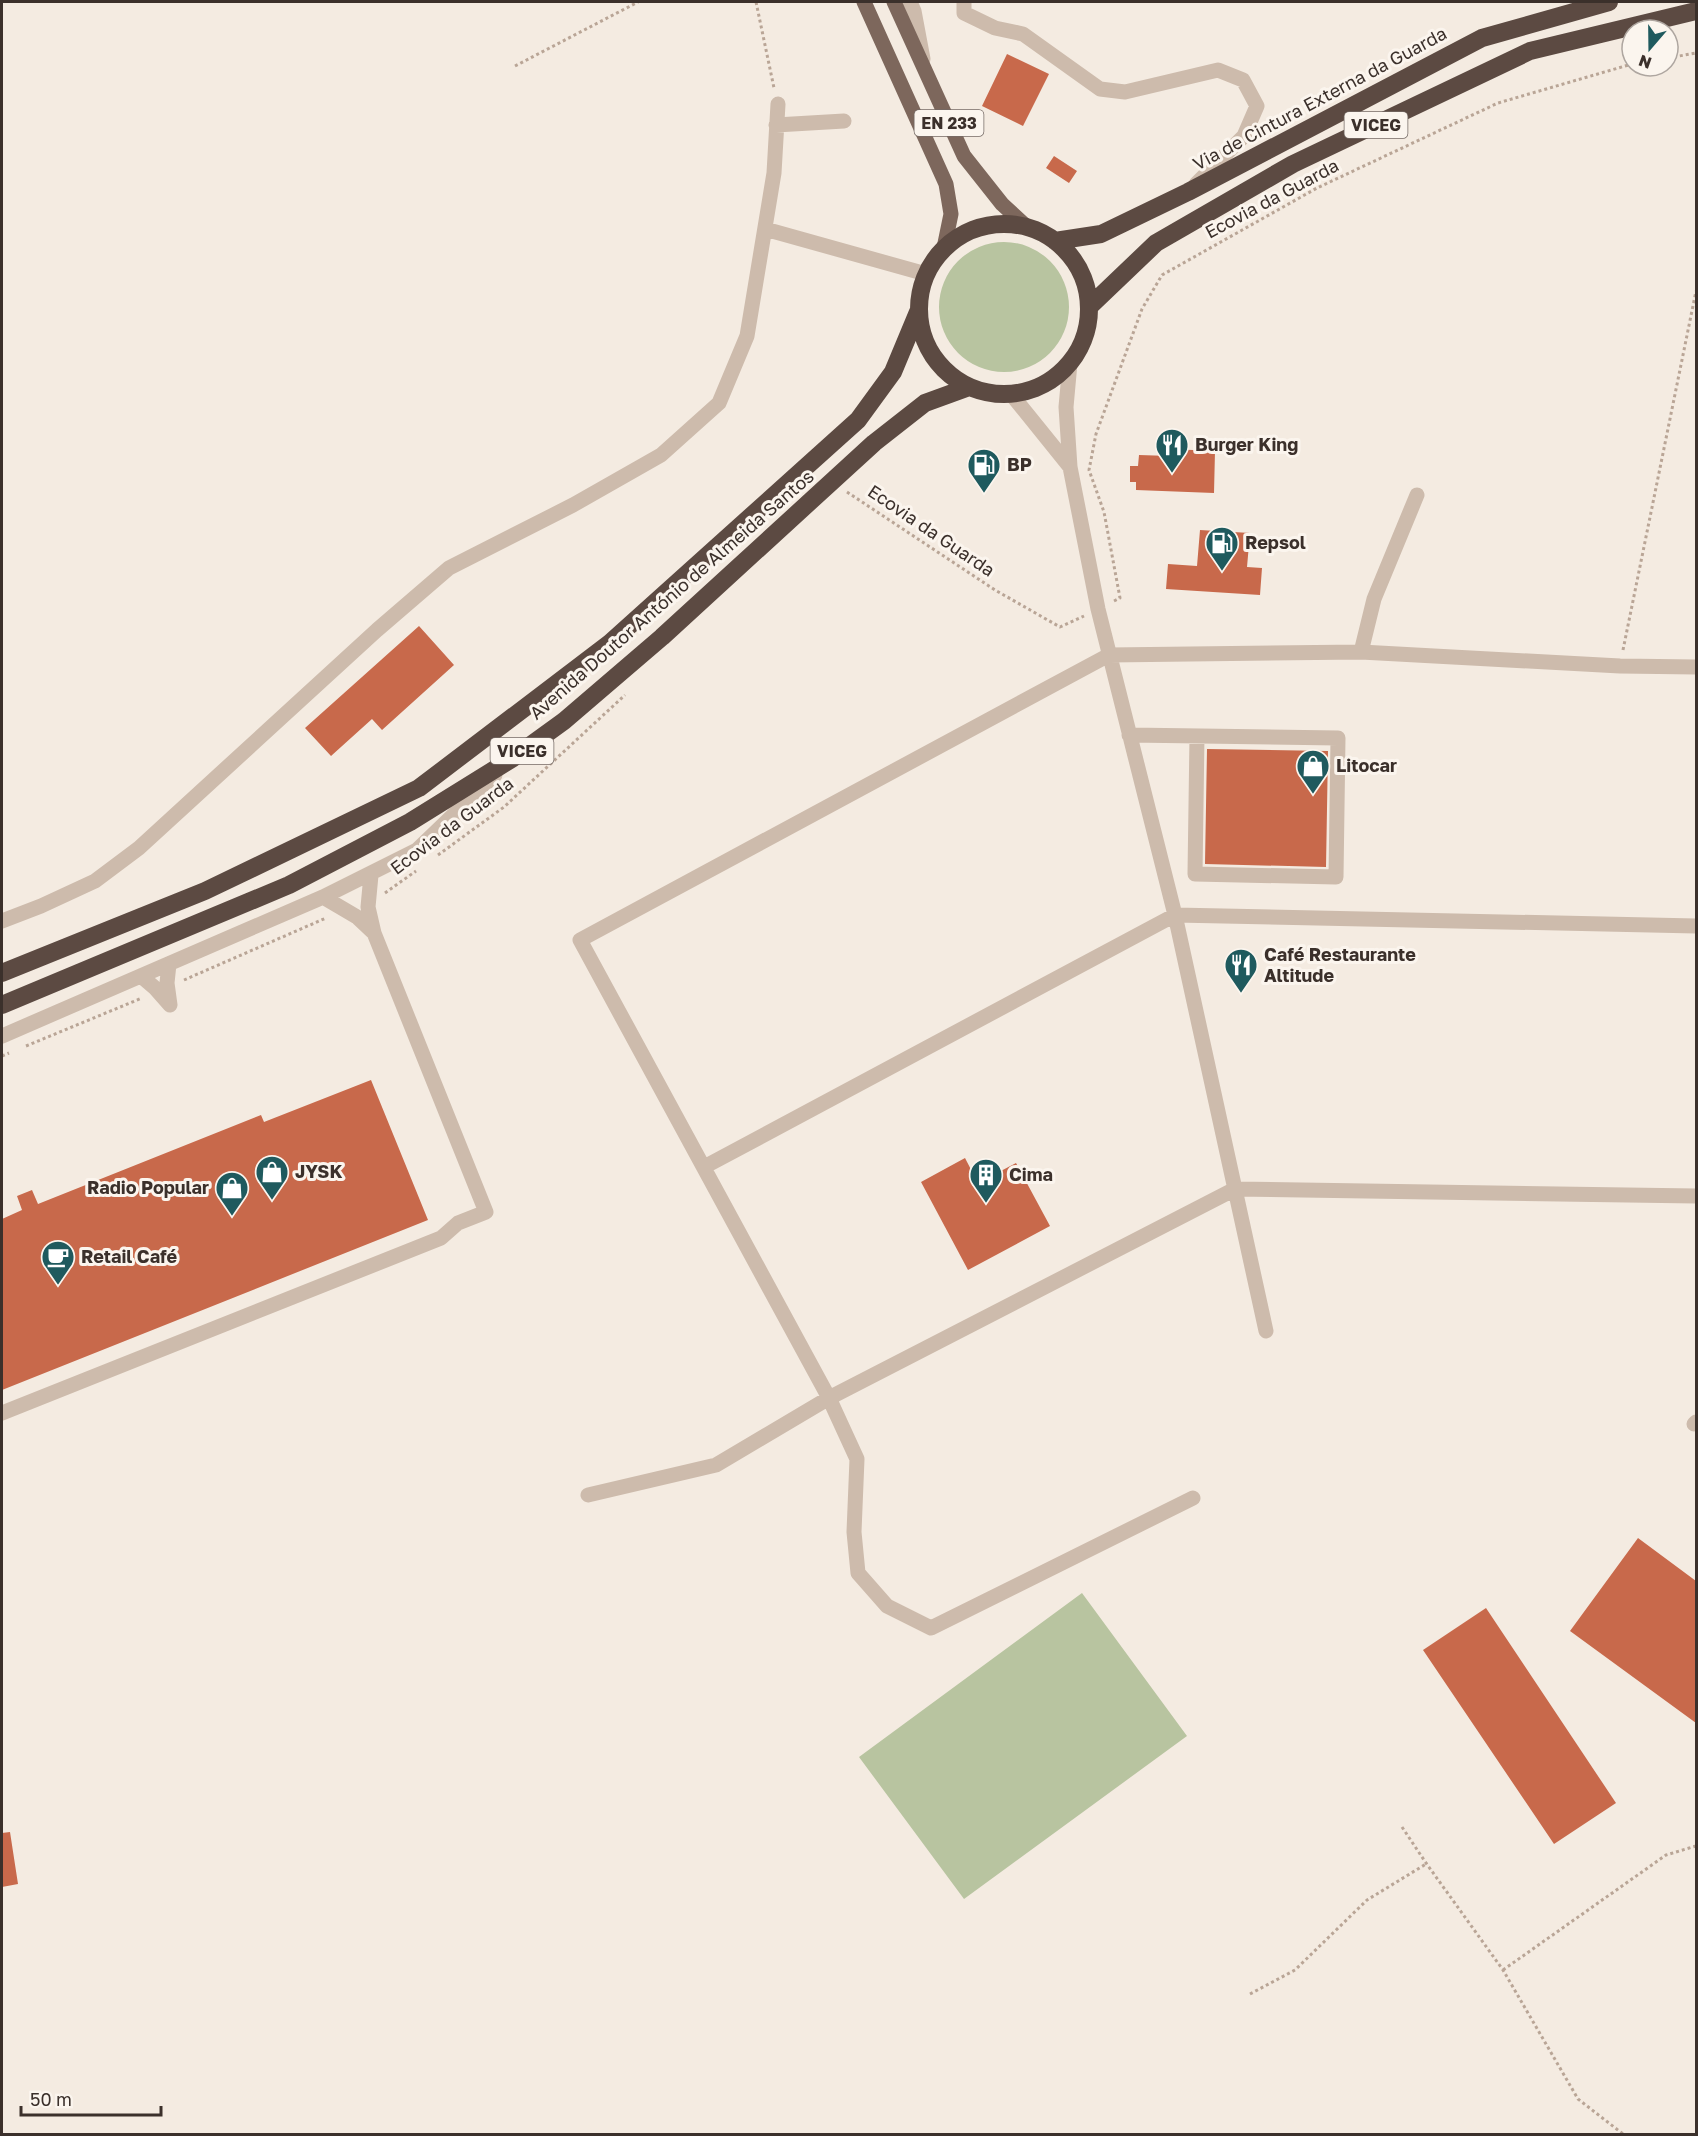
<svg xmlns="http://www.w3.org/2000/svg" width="1698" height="2136" font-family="'Golos Text',sans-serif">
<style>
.green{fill:#b8c4a0}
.building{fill:#c8694b}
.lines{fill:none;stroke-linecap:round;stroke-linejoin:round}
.path{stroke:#b9a596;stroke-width:3;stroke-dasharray:3 3;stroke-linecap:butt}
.minor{stroke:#cdbbac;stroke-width:15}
.major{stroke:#7d675c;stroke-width:15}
.highway{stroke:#5c4a42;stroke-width:18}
.labels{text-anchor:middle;stroke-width:6;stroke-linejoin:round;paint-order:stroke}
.shield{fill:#fbf5ee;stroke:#756b66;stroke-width:1.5}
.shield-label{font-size:16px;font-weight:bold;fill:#3b302b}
.street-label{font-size:18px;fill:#3b302b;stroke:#fbf5ee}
.poi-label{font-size:18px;font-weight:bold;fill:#3b302b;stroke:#fbf5ee;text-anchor:start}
</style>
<rect width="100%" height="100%" fill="#f4ebe1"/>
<!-- green -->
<path class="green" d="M939 307a65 65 0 1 1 130 0a65 65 0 1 1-130 0Z
M1082,1593L1187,1736L964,1899L859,1757Z"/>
<!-- building -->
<path class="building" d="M1007,54L1049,74L1023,126L982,106Z
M1054,156L1077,171L1069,183L1046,168Z
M1170,449L1215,451L1214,493L1136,490V482H1130V466H1138L1139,455L1170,456Z
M1200,530L1250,533L1247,567L1262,568L1260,595L1166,589L1168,564L1197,566Z
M419,626L454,665L382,730L372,719L331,756L305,728Z
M1207,749L1328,751L1326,867L1205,864Z
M371,1080L428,1220L2,1390V1219L22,1210L17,1196L32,1190L38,1204L261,1115L264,1122Z
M965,1158L978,1183L1016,1163L1050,1226L968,1270L921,1182Z
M1638,1538L1696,1581V1723L1570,1631Z
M1486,1608L1616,1803L1554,1844L1423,1650Z
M10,1832L18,1884L2,1887V1833Z"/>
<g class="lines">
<!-- path -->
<path class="path" d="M756,2L774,88
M1668,58L1696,53
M515,66L638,2
M847,492L995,590L1060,627L1084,616
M1114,601L1120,598L1104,512L1089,470L1096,434L1142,309L1162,275L1317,188L1498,103L1632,64
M1623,650L1696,291
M438,855L504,807L625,695
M385,893L416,871
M184,980L326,918
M26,1046L142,998
M2,1056L9,1053
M1402,1827L1426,1863L1503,1970L1578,2099L1623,2134
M1503,1970L1666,1855L1696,1846
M1250,1994L1295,1970L1367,1900L1426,1864"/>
<!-- minor -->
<path class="minor" d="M910,2L914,11L923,59
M964,2V13L995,28L1023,34L1100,89L1125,92L1218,70L1243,80L1257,106L1244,136L1196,184
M776,125L844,121
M765,229L926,274
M1070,363L1066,407L1070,467L1098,609L1175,915L1266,1331
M1011,394L1070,467
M1361,652L1374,599L1417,495
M1696,667L1620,666L1361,652L1109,655L580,940L829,1398L1235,1189L1696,1196
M1129,735L1338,738L1336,877L1195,874L1197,736
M323,897L357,917L374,933
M2,921L41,906L95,881L139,848L377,630L449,568L573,505L661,455L719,403L747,336L774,173L778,104
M169,964L167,983L170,1005
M141,976L155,988L170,1005
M2,1036L323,897L417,850L495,775
M704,1167L1175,915L1696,926
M2,1413L441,1238L458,1223L486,1212L374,933L368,907L371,875
M1694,1424L1696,1422
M588,1495L716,1465L829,1398L857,1459L854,1532L858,1573L887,1606L931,1628L1193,1498"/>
<!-- major -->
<path class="major" d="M864,2L946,184L951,214L944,248
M894,2L964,156L1002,204L1028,228"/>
<!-- highway -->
<path class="highway" d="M919 309a85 85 0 1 1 170 0a85 85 0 1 1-170 0Z
M1055,241L1101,234L1188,192L1482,38L1609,2
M1089,307L1156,243L1293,164L1530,51L1696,11
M2,973L205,891L419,788L610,643L858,420L893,372L918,312
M2,1005L289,885L410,822L513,758L564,721L662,637L874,443L925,403L969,387"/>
</g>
<!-- icons -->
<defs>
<g id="restaurant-pin" transform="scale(1.725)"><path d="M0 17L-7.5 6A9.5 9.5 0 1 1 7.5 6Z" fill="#1f5a5e" stroke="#fbf5ee"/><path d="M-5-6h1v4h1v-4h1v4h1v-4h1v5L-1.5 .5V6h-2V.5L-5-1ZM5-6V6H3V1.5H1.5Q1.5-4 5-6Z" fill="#fff"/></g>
<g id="fuel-pin" transform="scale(1.725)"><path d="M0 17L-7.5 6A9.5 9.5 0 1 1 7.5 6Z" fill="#1f5a5e" stroke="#fbf5ee"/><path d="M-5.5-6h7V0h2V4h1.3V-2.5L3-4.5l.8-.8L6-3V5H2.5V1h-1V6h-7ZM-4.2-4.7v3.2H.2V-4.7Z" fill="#fff"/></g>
<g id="shop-pin" transform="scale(1.725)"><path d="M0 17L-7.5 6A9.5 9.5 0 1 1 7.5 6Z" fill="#1f5a5e" stroke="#fbf5ee"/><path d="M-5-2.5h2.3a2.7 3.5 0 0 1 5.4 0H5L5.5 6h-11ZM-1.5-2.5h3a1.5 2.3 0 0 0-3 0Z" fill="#fff"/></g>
<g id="building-pin" transform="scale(1.725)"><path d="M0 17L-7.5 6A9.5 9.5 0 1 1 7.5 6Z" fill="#1f5a5e" stroke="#fbf5ee"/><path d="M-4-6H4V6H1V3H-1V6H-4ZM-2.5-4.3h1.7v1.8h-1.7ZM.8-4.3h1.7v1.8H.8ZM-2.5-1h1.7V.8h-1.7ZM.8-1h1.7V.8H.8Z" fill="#fff"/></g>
<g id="cafe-pin" transform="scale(1.725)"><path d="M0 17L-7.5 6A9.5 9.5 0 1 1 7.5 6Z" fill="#1f5a5e" stroke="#fbf5ee"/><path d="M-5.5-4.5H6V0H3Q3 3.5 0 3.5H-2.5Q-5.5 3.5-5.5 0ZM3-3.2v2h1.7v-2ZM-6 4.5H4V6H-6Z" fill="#fff"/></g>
</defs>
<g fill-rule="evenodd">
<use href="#restaurant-pin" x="1172" y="445"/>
<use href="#fuel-pin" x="984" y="465"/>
<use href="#fuel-pin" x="1222" y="543"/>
<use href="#shop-pin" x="1313" y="766"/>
<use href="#restaurant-pin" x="1241" y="965"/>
<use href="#shop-pin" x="272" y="1172"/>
<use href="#building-pin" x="986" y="1175"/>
<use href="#shop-pin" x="232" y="1188"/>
<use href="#cafe-pin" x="58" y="1257"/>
</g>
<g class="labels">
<!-- shield labels -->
<g class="shield">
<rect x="914.5" y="110" width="69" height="26" rx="4.5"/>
<rect x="1344.5" y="112" width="63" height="26" rx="4.5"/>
<rect x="490.5" y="738" width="63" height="26" rx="4.5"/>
</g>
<g class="shield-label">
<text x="949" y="129">EN 233</text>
<text x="1376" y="131">VICEG</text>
<text x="522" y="757">VICEG</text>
</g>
<!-- street labels -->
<g class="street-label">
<text transform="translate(1320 99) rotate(-28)" y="6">Via de Cintura Externa da Guarda</text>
<text transform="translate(1272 199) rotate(-28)" y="6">Ecovia da Guarda</text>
<text transform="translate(931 531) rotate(34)" y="6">Ecovia da Guarda</text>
<text transform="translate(672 595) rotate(-41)" y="6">Avenida Doutor António de Almeida Santos</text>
<text transform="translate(452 826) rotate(-37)" y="6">Ecovia da Guarda</text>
</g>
<!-- poi labels -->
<g class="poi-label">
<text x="1195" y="451">Burger King</text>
<text x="1007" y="471">BP</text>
<text x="1245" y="549">Repsol</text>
<text x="1336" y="772">Litocar</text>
<text x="1264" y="961">Café Restaurante<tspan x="1264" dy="21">Altitude</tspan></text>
<text x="295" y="1178">JYSK</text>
<text x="1009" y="1181">Cima</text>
<text x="209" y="1194" text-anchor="end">Radio Popular</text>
<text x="81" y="1263">Retail Café</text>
</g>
</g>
<!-- border -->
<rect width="1698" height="2136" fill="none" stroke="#3b302b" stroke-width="6"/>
<!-- north arrow -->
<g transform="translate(1650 48) rotate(200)"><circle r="28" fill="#fbf5ee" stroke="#aea6a0" stroke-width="1.5"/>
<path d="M0-4.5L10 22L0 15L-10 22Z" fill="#1f5a5e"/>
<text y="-9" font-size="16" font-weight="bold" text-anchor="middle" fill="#3b302b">N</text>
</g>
<!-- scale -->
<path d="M21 2106v9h140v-9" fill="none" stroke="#3b302b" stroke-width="3"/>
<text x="30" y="2106" font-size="18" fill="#3b302b" stroke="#fbf5ee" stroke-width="4.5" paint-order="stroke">50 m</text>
</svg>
